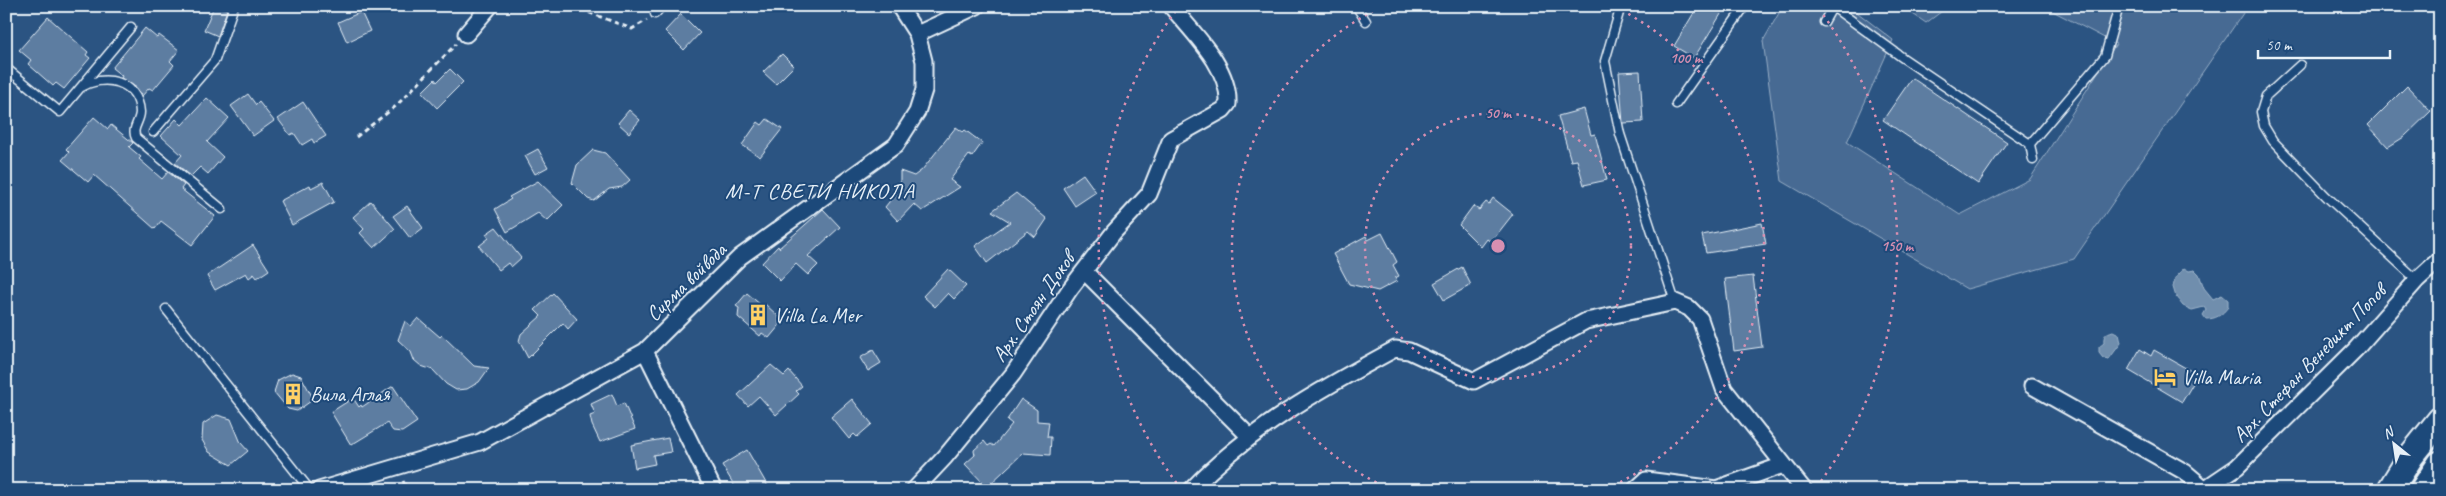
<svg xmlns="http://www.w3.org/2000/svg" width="2446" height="496" font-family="Caveat,sans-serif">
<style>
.green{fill:#476b93;stroke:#98aec6}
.water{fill:#708ead;stroke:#a0b6cb}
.building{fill:#5d7da1;stroke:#e8f1f8}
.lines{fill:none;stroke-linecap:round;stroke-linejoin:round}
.service-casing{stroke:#e8f1f8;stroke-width:11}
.minor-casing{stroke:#e8f1f8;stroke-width:19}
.trunk-casing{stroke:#e8f1f8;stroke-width:29}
.path{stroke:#e8f1f8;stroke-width:3;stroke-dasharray:5 4;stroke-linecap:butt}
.service{stroke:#1f4a7a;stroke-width:8}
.minor{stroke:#1f4a7a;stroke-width:15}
.trunk{stroke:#1f4a7a;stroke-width:25}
.ring{fill:none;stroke:#d78fb1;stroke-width:2.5;stroke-dasharray:2.5 5}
.labels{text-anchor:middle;stroke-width:4;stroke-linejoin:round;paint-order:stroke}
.street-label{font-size:21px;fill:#e8f1f8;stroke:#1f4a7a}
.poi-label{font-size:21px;fill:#e8f1f8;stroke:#1f4a7a;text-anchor:start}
.neighbourhood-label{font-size:22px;letter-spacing:1px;fill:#e8f1f8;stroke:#1f4a7a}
.centre{fill:#d78fb1;stroke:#1f4a7a;stroke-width:2.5}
.ring-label{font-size:15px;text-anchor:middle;font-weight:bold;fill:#d78fb1;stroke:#1f4a7a;stroke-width:4;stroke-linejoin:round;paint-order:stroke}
</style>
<rect width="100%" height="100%" fill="#2b5482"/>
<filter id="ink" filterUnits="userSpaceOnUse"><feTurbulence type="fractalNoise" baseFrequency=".02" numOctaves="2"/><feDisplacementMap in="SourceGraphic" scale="10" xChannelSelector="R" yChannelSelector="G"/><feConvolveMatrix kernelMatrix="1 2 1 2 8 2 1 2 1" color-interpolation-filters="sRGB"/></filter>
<g filter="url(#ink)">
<!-- green -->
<path class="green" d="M1783,6H1849L1893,40L1847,142L1960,215L2030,179L2116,44L2043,6H2248L2074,259L1967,289L1782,181L1763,41Z
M1901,6H1949L1926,23Z"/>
<!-- water -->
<path class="water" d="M2184,268L2189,271L2195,270L2199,274L2204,288L2213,299L2222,295L2228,300V307C2222,315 2216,319 2206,319L2203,315L2206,310L2204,307L2192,310L2183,306L2176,297L2173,287L2175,279Z
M2113,331L2119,334L2121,343L2109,359L2103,358L2099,353V347L2104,343C2103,335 2106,333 2113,331Z"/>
<!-- building -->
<path class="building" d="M214,6L227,10L218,36L204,30Z
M1698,6H1726L1694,58L1674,46Z
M361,12L370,31L347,42L338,22Z
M681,14L700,33L684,50L665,31Z
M48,17L88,52L86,55L90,58L64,89L56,83L53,86L28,64L31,60L19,50Z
M145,28L157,38L159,35L179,50L170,61L174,65L153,90L149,88L142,96L137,88L121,78L122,76L112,68Z
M782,54L794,66L776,84L763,72Z
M450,69L463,82L437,108L422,92L435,79L437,82Z
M1640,71L1643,122L1623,123L1619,72Z
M1912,78L2007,142L1978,184L1883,120Z
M2407,86L2431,111L2404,137L2388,147L2368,125Z
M248,94L256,105L259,102L274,121L253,136L231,106Z
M207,98L229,118L207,142L223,157L208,174L200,167L191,176L175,163L182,155L161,136L176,119L182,125Z
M303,102L326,136L314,143L312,139L302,145L294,133L290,135L278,119Z
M1584,109L1591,135L1595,134L1607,180L1584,185L1577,160L1571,161L1558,116Z
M629,110L640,120L629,133L618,123Z
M94,117L108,129L111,125L133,143L129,147L141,157L139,159L162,179L168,172L184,185L181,189L215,216L192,245L161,221L155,229L94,175L88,182L62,160L69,152L66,149Z
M767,119L782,129L760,157L742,145L758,122L762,125Z
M956,127L963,132L965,130L982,143L972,157L969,155L950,180L960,187L922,211L914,204L898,221L885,207L897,192L894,187L900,183V171L914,176L922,170Z
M538,149L548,167L535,174L525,156Z
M593,150L605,153L630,180L622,187L609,189L594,201L588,199L572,183L577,165Z
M1083,174L1096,192L1075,206L1063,188Z
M538,181L563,205L547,221L538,213L507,232L495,209L511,199L509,197Z
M323,182L334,202L292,225L280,201L310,185L311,188Z
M1016,193L1047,219L1035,237L1028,231L987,263L975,246L1010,222L992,211Z
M1493,198L1513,214L1491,242L1487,239L1481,247L1459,225L1473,206L1479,210L1486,202L1489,204Z
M371,201L395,229L374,248L360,233L364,229L353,217Z
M407,206L423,228L410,238L393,216Z
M823,209L840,227L808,256L818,265L808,275L796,264L780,281L762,263L778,246L779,248Z
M1762,223L1766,244L1706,253L1702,235Z
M496,227L521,258L511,267L508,263L499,270L479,246L489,238L486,234Z
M1382,233L1397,262L1393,265L1399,276L1395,278L1397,281L1378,291L1349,284L1333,254L1366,236L1368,240Z
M253,245L269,270L257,278L254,274L249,278L246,273L215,290L207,276Z
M1462,267L1471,285L1444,300L1434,283Z
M948,269L966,286L954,299L948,293L935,307L923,296Z
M1753,276L1762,347L1734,351L1725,279Z
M553,293L577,319L568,329L563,323L528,358L519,341L521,334L541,316L535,310Z
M747,293L762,306L765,304L779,317V326L769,338L762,333L760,336L738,317L739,308L736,306Z
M418,318L440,337L442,335L474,366L489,368L479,382L467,389L456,390L446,384L433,370L421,366L414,360L411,352L398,340L405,321L411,326Z
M2140,349L2151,356L2154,350L2198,375L2182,402L2128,370Z
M873,350L881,363L868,371L860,358Z
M771,365L784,376L789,371L802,386L796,391L799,394L776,415L759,396L748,406L738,395Z
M292,373L301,376L312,396L311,401L297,411L288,409L274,392L278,380Z
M393,386L417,422L402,432L393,431L387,423L351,445L331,412L353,398L359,407L361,405L362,407Z
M612,394L617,406L624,403L635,429L600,442L592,425L590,416L595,414L591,404Z
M852,399L872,424L857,437L854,434L849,439L831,417Z
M1021,399L1037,410V421L1049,422L1047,437H1051L1050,455L1023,453L987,487L965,464L975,455L974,450L984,441L988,446L991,444L994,446L1012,424L1007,420Z
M217,415L231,419L241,443L248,451L231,465L209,452L202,440L203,424Z
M668,438L671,452L653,455L655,464L635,468L631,445Z
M747,450L770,490H737L722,465Z"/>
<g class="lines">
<!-- service casing -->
<g class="service-casing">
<path id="service" d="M1356,6L1366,21
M1621,6L1605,61L1620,134L1675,302
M1833,7L1903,58L2030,144L2033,160
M655,14L662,6
M1824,22L1833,6
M2300,65L2266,96L2261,112L2264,126L2273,141L2326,196L2417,280
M6,68L60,112L131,27
M80,88C103,73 138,80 140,112C140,122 131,128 136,138L222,209
M1676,104L1745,6
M153,132L215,60L234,6
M2030,144L2105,56L2119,6
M166,309L310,490"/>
</g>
<!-- minor casing -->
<g class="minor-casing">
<path id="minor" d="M899,6L917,34
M466,34L490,6
M1084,271L1250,437
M645,351L714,490
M2032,386L2185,472L2204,488
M319,490L480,442L645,351L740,257L896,145L917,112L924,90V61L917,34L977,6
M914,490L945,457L1013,374L1070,289L1114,232L1149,194L1171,139L1223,110L1228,104C1230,67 1193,33 1171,6
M1191,490C1250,428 1321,389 1395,349L1409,351L1474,381L1586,321L1675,302L1689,308L1700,319L1724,389L1804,490
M1635,490L1646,480L1716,489L1783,465
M2203,490L2237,467L2356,349L2417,280L2440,259"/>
</g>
<!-- trunk casing -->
<g class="trunk-casing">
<path id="trunk" d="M2390,490L2411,456L2440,420
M2423,490L2440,464"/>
</g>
<!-- path -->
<path class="path" d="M572,6L632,29L647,20
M356,137L396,106L456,44
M403,481L407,490"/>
<!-- service -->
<use href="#service" class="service"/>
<!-- minor -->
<use href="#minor" class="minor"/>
<!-- trunk -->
<use href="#trunk" class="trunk"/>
</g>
</g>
<!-- distance rings -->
<g class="ring">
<circle cx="1498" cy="246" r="133"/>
<path d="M1390 489A266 266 0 0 1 1381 7M1615 7A266 266 0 0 1 1606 489"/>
<path d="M1181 489A399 399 0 0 1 1177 9M1819 9A399 399 0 0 1 1815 489"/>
</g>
<!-- icons -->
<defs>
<g id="building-bare" transform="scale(1.725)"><path d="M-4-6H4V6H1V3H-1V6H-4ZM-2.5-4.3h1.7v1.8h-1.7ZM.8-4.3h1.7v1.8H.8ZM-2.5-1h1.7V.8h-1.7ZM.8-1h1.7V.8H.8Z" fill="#ffd166" stroke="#1f4a7a" stroke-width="2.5" paint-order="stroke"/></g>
<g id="hotel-bare" transform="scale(1.725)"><path d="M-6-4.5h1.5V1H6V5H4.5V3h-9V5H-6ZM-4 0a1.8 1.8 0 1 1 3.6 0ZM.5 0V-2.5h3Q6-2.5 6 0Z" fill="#ffd166" stroke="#1f4a7a" stroke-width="2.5" paint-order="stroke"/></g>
</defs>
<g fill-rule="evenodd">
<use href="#building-bare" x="758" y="315"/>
<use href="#hotel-bare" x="2165" y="377"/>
<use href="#building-bare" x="293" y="394"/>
</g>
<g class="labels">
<!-- street labels -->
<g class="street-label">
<text transform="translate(686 282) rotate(-44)" y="7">Сирма войвода</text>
<text transform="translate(1033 307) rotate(-55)" y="7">Арх. Стоян Доков</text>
<text transform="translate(2309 363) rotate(-46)" y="7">Арх. Стефан Венедикт Попов</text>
</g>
<!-- poi labels -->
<g class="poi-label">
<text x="774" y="322">Villa La Mer</text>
<text x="2182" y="384">Villa Maria</text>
<text x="310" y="401">Вила Аглая</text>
</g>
<!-- neighbourhood labels -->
<g class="neighbourhood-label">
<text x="820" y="198">М-Т СВЕТИ НИКОЛА</text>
</g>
</g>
<circle cx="1498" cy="246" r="8" class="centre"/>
<g class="ring-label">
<text x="1686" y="63">100 m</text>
<text x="1498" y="118">50 m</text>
<text x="1897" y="251">150 m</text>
</g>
<!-- margin -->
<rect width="2446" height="496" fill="none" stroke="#1f4a7a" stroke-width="25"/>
<rect x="12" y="12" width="2421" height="471" fill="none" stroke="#e8f1f8" stroke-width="2" filter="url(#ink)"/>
<!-- north arrow -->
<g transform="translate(2394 444) rotate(330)" stroke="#1f4a7a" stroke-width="4" paint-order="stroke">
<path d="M0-4L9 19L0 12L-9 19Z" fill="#e8f1f8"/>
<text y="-8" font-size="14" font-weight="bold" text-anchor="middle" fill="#e8f1f8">N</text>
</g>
<!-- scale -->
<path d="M2258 50v8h132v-8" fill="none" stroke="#e8f1f8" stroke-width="2.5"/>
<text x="2266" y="50" font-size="15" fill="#e8f1f8" stroke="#1f4a7a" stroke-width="4" paint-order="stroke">50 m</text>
</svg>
